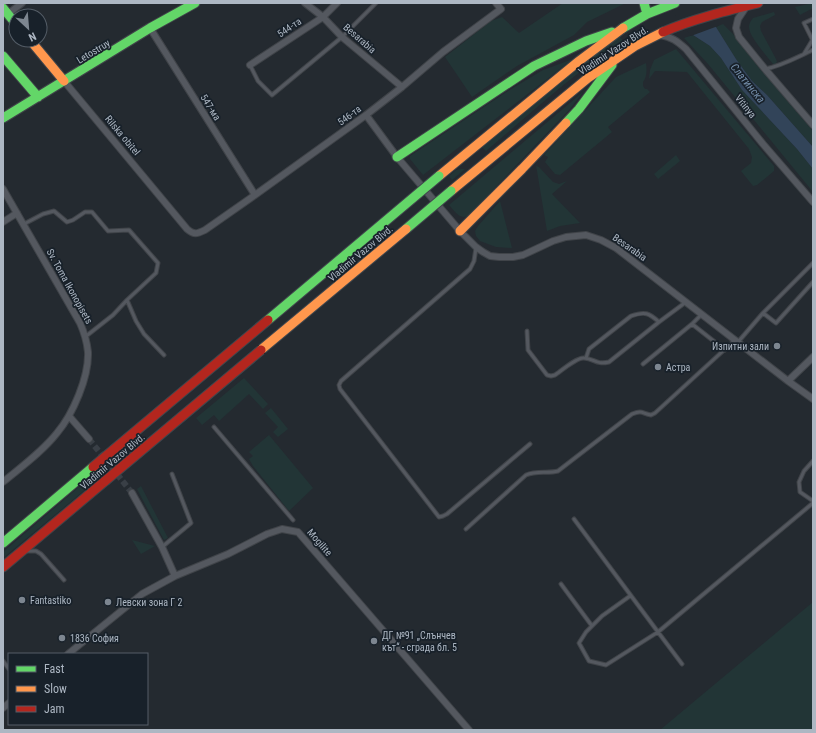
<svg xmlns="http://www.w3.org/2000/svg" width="816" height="733" font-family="'Roboto Condensed',sans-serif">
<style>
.green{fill:#223536}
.water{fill:#324459}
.pier{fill:#242a30}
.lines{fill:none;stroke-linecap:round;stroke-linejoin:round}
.street-tunnel{stroke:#393f46;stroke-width:6;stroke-dasharray:6 3;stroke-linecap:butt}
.lane-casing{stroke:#404449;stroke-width:5}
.street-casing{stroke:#404449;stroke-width:8}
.fast-casing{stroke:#404449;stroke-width:11}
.slow-casing{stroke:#404449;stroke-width:11}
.jam-casing{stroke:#404449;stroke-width:11}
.lane{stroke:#54585f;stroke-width:3}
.street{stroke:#54585f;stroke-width:6}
.fast{stroke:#63d668;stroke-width:9}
.slow{stroke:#ff974d;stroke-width:9}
.jam{stroke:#b3261e;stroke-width:9}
.fast-bridge-casing{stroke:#41474d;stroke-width:11;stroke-linecap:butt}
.slow-bridge-casing{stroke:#41474d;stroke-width:11;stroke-linecap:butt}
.jam-bridge-casing{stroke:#41474d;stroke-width:11;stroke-linecap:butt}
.fast-bridge{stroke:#63d668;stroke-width:9}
.slow-bridge{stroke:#ff974d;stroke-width:9}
.jam-bridge{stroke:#b3261e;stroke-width:9}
.poi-dot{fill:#7d8690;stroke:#18212a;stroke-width:1.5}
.labels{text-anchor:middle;stroke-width:3.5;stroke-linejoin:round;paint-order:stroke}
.street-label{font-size:10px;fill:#adb7c3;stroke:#18212a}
.poi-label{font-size:10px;fill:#adb7c3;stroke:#18212a;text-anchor:start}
.water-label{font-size:11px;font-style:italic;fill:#758fab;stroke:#18212a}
</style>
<rect width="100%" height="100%" fill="#242a30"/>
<!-- green -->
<path class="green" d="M563,3H626L587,22L574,35L517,66L472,97L445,57L491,21L502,17L519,33Z
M813,3V8L800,15L795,7Z
M774,12L775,15L762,22L760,26L761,31L776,59L777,62L775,64H773C767,56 748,36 749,26C749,23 751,21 753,18Z
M723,24L733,34L759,68L813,131V147L767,95L752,81L736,59L716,27Z
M693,35L710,46L721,58L742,90L797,149L813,169V192L708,64L684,38Z
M620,37L623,41C574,73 531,113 486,151L482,147L597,52Z
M676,49L774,166V171L757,185L753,186L741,171L751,163L752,157L749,149L687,72L655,71L649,79L650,70L654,60Z
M573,59L423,175L410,159V156L413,154L508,91L543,70Z
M646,63C647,70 647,77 643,82V86L645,89H647L650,92L608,127L612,132L560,175L555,174L545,162L548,157L544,155L616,77Z
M583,92L570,109L468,216C459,220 454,210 449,205Z
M676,155L680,161L658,179L654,174Z
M536,166L539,167L553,182L559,184L567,181L552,194L580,223L560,226L547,231L537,171Z
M461,169H465L452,180L449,176L456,170Z
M500,201L512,248L496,247L480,241L476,236L475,231L478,226Z
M244,378L268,404L263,409L249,394L219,421L214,415L202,425L196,418Z
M271,408L288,429L278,437L273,432L278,427L265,413Z
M269,435L313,488L289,511L253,466L249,459L253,456L249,452Z
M94,474L98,479L3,558V552Z
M141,486L168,538L164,540L137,489Z
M132,540L155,546L141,554Z
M813,602V730H660Z"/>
<!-- water -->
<path class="water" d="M698,3L716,27L736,59L752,81L767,95L813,147V169L797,149L742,90L721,58L710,46L693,35Z"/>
<!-- pier -->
<path class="pier" d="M666,3H700L718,26L691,36Z"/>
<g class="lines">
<!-- street-tunnel -->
<path class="street-tunnel" d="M89,439L132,493"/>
<!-- lane casing -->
<g class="lane-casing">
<path id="lane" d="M812,39L804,23L813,19
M804,54L813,39
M250,65L258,81L272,95L342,37L376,3
M765,69C782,66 797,57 813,50
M24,224L43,214L54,211L67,222L73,220L85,212H92L108,231L129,230L158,263L156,273L127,300L113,315L85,337
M476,248L474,261L470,269L341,381L339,385L340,389L439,517L443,516L447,514L530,444
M127,300L136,321L144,334L164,355
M763,313L776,323L813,282
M692,324L702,314
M527,331L528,350L547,375L551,376L555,375C561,371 577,357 584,358C595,359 596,365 609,362L659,322L686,302
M738,342L763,313L813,263
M586,358L589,349L631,316C645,311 649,313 659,322
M643,364L692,324L725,350
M214,427L293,520
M813,461L804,471L799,482L800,492L813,501
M574,519L658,632L682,664
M466,529L526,475C537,470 548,474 558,471L632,414C643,410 641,413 651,415L655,413L735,340
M162,547L191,523L172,474
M26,551H36L41,554L64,580
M561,584L592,626
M630,596L602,616L586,632L579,643L589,661L606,665L658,632L813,503
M3,661L9,669"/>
</g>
<!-- street casing -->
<g class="street-casing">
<path id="street" d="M305,3L323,17L342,37L402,87
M746,7L738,19L736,28L739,37L765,69L813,125
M8,14L22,3
M150,28L255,195
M660,35C672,37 677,41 686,49L763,144L813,202
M250,65L323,17L337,3
M64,81L187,229C194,235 197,234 205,230L255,195L366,115L402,87L443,52L501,9L496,3
M366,115L397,157L460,231L476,247L483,252L490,256L499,257H513L523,255L553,241L566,237L586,235L601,240L616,248L788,381L813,399
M3,189L80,323C84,332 87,342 88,352C89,377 73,414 57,433C42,452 21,467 3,482
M3,222L17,213
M788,381L813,357
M69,416L89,439
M132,493L162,547L175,576
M68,654L142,594L175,576L228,554L267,534L282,529L298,532L469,730
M3,708L9,703"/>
</g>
<!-- fast casing -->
<g class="fast-casing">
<path id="fast" d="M644,3L647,14
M3,8L16,24
M623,28L647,14L675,3
M3,56L38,97
M3,118L150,28L195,3
M566,123L579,109L612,65
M397,157L534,66L586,41L612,32
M3,543L93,467"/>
</g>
<!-- slow casing -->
<g class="slow-casing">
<path id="slow" d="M30,40L64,81
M439,176L579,61L623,28
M451,191L588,78L635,46L663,32
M460,231L522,169L566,123"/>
</g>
<!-- jam casing -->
<g class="jam-casing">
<path id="jam" d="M663,32C693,19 726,11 758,3
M3,567L105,481"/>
</g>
<!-- lane -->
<use href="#lane" class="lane"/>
<!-- street -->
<use href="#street" class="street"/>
<!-- fast -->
<use href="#fast" class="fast"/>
<!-- slow -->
<use href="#slow" class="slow"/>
<!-- jam -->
<use href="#jam" class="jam"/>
<!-- fast-bridge casing -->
<g class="fast-bridge-casing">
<path id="fast-bridge" d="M406,229L451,191
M268,320L439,176"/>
</g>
<!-- slow-bridge casing -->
<g class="slow-bridge-casing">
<path id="slow-bridge" d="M262,349L406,229"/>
</g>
<!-- jam-bridge casing -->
<g class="jam-bridge-casing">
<path id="jam-bridge" d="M93,467L268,320
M105,481L261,350"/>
</g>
<!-- fast-bridge -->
<use href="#fast-bridge" class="fast-bridge"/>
<!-- slow-bridge -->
<use href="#slow-bridge" class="slow-bridge"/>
<!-- jam-bridge -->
<use href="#jam-bridge" class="jam-bridge"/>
</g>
<!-- markers -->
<g class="poi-dot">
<circle cx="777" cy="346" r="4"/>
<circle cx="658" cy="367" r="4"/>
<circle cx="22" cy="600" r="4"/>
<circle cx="108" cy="602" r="4"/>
<circle cx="62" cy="638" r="4"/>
<circle cx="374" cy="641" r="4"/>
</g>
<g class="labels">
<!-- street labels -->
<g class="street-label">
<text transform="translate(289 27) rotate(-34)" y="4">544-та</text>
<text transform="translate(360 38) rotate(41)" y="4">Besarabia</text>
<text transform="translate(613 50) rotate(-33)" y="4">Vladimir Vazov Blvd.</text>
<text transform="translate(93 51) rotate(-31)" y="4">Letostruy</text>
<text transform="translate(746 106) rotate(51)" y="4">Vitinya</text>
<text transform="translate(211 107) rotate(58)" y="4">547-ма</text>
<text transform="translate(349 115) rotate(-36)" y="4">546-та</text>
<text transform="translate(123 135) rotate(50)" y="4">Rilska obitel</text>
<text transform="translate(630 247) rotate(35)" y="4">Besarabia</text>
<text transform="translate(360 253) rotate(-40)" y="4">Vladimir Vazov Blvd.</text>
<text transform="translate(70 286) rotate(61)" y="4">Sv. Toma Ikonopisets</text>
<text transform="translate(112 461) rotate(-40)" y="4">Vladimir Vazov Blvd.</text>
<text transform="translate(320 542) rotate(49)" y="4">Mogilite</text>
</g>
<!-- poi labels -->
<g class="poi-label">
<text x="769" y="350" text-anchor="end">Изпитни зали</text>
<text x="666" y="371">Астра</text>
<text x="30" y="604">Fantastiko</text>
<text x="116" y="606">Левски зона Г 2</text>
<text x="382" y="639">ДГ №91 „Слънчев<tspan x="382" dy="12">кът“ - сграда бл. 5</tspan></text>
<text x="70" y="642">1836 София</text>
</g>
<!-- water labels -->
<g class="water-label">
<text transform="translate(748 83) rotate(51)" y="4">Слатинска</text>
</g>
</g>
<!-- border -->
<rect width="816" height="733" fill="none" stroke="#adb7c3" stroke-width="8"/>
<!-- legend -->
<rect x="8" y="653" width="140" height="72" fill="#18212a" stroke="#545d67"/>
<rect x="16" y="666" width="20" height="6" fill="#63d668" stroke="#545d67"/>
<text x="44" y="673" font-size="12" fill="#adb7c3">Fast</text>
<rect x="16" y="686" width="20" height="6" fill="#ff974d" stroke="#545d67"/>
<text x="44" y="693" font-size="12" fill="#adb7c3">Slow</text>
<rect x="16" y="706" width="20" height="6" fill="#b3261e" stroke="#545d67"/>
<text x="44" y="713" font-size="12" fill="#adb7c3">Jam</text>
<!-- north arrow -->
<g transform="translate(28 28) rotate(154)"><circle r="19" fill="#18212a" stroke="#545d67"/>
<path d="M0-3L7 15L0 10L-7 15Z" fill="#7d8690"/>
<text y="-6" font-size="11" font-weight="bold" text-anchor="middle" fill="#adb7c3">N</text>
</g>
</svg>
